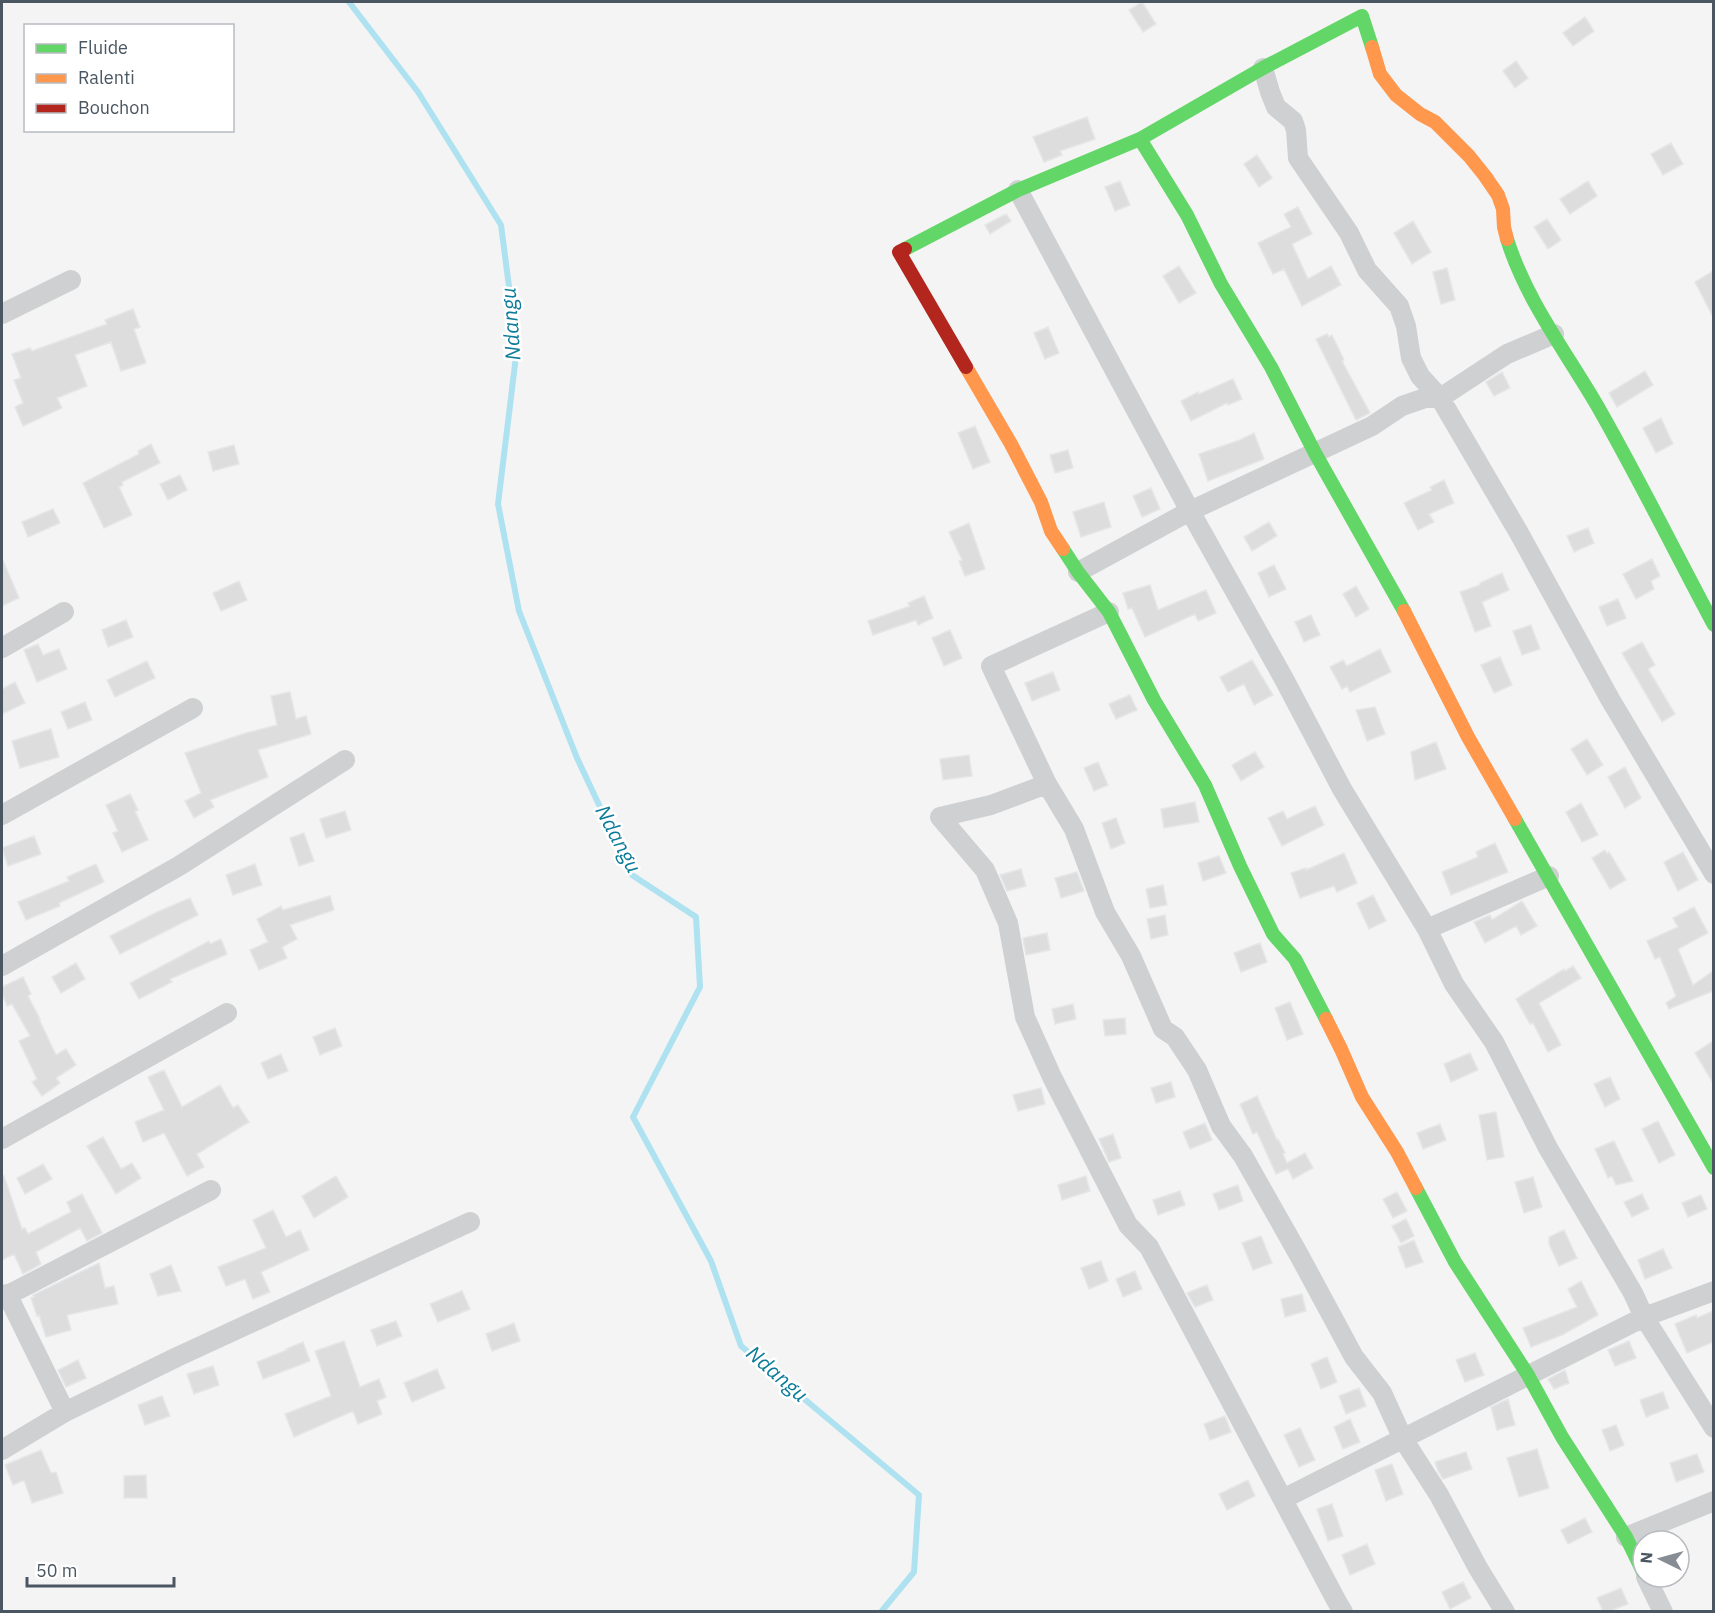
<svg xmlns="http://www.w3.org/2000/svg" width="1715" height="1613" font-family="'IBM Plex Sans',sans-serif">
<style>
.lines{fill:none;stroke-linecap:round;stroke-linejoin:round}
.stream{stroke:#aee2f0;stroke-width:6}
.building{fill:#ddddde;stroke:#e5e6e7;stroke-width:1.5}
.street{stroke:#ced0d2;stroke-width:20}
.fast{stroke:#63d668;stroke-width:14}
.slow{stroke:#ff974d;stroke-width:14}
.jam{stroke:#b3261e;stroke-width:14}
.labels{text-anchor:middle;stroke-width:5;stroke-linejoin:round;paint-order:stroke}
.water-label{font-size:21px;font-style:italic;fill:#0c7c9b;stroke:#fff}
</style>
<rect width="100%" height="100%" fill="#f4f4f4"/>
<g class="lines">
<!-- stream -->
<path class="stream" d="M349,2L418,92L501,225L517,348L498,504L519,611L577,758L632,875L696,917L700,987L633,1117L711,1261L741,1346L919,1495L914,1572L881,1612"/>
</g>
<!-- building -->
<path class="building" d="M1142,2L1156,24L1143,32L1129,10Z
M1585,17L1594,31L1573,46L1563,33Z
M1516,61L1528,78L1515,88L1503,71Z
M1087,117L1095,139L1060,151L1062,155L1044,162L1033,137Z
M1671,143L1683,164L1663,175L1651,154Z
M1257,155L1272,178L1259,187L1244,164Z
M1120,181L1130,205L1115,211L1105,187Z
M1588,181L1597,196L1570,214L1560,199Z
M1298,207L1312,234L1292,244L1308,279L1331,266L1341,285L1302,306L1284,269L1273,274L1258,243L1291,227L1284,214Z
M1006,214L1011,221L990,234L985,225Z
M1547,219L1561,240L1548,249L1534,227Z
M1413,221L1431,252L1412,264L1394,233Z
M1179,266L1196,293L1179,303L1163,276Z
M1447,268L1455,300L1441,304L1433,272Z
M1713,271V317L1695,282Z
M133,309L140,327L134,329L146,363L121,371L111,342L75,355L87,386L57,398L62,408L23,426L15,407L23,403L14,380L21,378L12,354L30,348L32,351L107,324L105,320Z
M1048,327L1059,353L1045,359L1034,333Z
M1327,334L1329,337L1332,335L1344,360L1342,361L1370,413L1356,420L1316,339Z
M1645,371L1653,385L1617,407L1609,393Z
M1502,372L1510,388L1494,396L1486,382Z
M1233,379L1242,399L1228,405L1227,403L1191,421L1181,401L1198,392L1199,394Z
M1661,418L1673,444L1656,453L1643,428Z
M975,426L990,462L973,469L958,433Z
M1254,433L1264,459L1208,481L1199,454L1240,440Z
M151,444L160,463L122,482L123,485L119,487L132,515L104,528L83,483L139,454L138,451Z
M234,445L239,464L213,471L208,452Z
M1068,450L1073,468L1055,473L1050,455Z
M180,475L187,490L168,500L160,484Z
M1444,480L1454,503L1429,514L1434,522L1418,530L1404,503L1432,490L1430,487Z
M1151,488L1160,509L1142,517L1133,496Z
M1104,502L1111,527L1081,537L1073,512Z
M53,509L60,523L28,537L22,522Z
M1269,522L1277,536L1252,551L1244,537Z
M969,523L985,569L965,576L959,561L962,560L949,532Z
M1588,528L1594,543L1574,552L1567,536Z
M2,558L19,598L2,606Z
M1652,559L1660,576L1651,581L1654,589L1636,599L1623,574Z
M1274,565L1286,589L1269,597L1258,573Z
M1502,573L1509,590L1482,602L1491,626L1475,632L1460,592L1480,585V583Z
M239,581L247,600L221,611L213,593Z
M1150,585L1158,610L1206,590L1216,613L1198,621L1195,614L1145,637L1132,608L1128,609L1123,593Z
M1356,586L1369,609L1356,617L1343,594Z
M924,596L933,618L918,625L916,620L873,635L868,621L910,606L908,603Z
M1618,599L1626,618L1607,626L1599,607Z
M1311,615L1320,635L1304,642L1295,622Z
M126,620L133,637L108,647L102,630Z
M1531,625L1540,649L1522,655L1513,631Z
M950,630L962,658L944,666L932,638Z
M1642,642L1655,665L1648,669L1675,714L1662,722L1622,653Z
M38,644L43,655L59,649L67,669L37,682L24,650Z
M1380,649L1391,672L1350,692L1347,686L1342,689L1330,667L1343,660L1347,666Z
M1500,657L1512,685L1494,693L1481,665Z
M1252,660L1273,695L1254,705L1244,684L1228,692L1220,677Z
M147,661L155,678L115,697L107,680Z
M1053,672L1060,690L1032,701L1025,683Z
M15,682L25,703L2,714V689Z
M290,692L296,719L306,716L311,734L258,750L268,777L210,800L214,807L194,818L185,801L201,793L185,753L246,733L277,725L271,696Z
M1130,695L1137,710L1116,719L1109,704Z
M85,702L92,720L68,729L61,712Z
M1375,707L1385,734L1367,741L1356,710Z
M51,729L59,757L20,768L12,741Z
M1587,739L1603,765L1587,775L1571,749Z
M1436,742L1446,769L1415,780L1411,752Z
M1255,752L1264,767L1241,781L1232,765Z
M969,755L972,776L943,780L940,759Z
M1098,762L1108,785L1094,791L1084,768Z
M1625,767L1641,798L1625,808L1608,777Z
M130,794L138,810L135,811L148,840L122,852L113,833L118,831L106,805Z
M1195,802L1199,822L1164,828L1161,809Z
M1581,803L1598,835L1582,842L1566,812Z
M1315,806L1324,825L1282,846L1268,818L1283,811L1287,819Z
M345,811L351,830L326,838L320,819Z
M1116,818L1125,843L1111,849L1102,823Z
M304,833L314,861L299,866L290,838Z
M34,836L41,854L8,866L2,848Z
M1495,843L1508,872L1451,895L1442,872L1478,857L1476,852Z
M1605,850L1607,854L1609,852L1626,880L1610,889L1592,858Z
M1683,852L1698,880L1678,891L1664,862Z
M1344,853L1357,883L1337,892L1334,886L1300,898L1291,873L1306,868V870Z
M1219,856L1226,873L1203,881L1198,863Z
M96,864L104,882L59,903L60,906L26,920L18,902L69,881L67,877Z
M255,864L262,885L233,895L226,875Z
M1021,869L1026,886L1007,891L1000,875Z
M1077,872L1084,891L1061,898L1055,878Z
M1163,885L1167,905L1150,908L1146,889Z
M1373,895L1386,921L1369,929L1357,903Z
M330,896L334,910L290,925L297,939L282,947L287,958L259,970L250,950L268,942L257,919L281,906L283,910Z
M190,898L198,915L120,954L110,936L157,912Z
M1522,901L1537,926L1521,935L1516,926L1485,943L1474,922L1490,915L1492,920Z
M1694,907L1708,933L1678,949L1693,985L1713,971V991L1669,1009L1666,1003L1676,996L1660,957L1655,959L1647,941L1678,927L1673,918Z
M1165,915L1168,935L1151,939L1147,919Z
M1047,933L1050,950L1026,955L1023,938Z
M221,939L227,954L170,979L172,982L139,999L130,983L209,941L210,944Z
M1260,943L1267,962L1241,972L1234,953Z
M76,963L85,979L61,993L52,977Z
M1573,966L1581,978L1539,1003L1561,1045L1548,1052L1533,1023L1530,1024L1516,999L1564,969L1565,971Z
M23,977L31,994L28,996L40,1019H39L56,1055L66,1049L76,1065L56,1078L60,1083L42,1096L32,1082L37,1079L19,1041L30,1036L12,1004L7,1006L2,993V987Z
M1290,1002L1303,1034L1287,1040L1275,1008Z
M1073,1004L1076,1019L1055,1024L1052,1009Z
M1125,1018L1126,1034L1105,1036L1103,1020Z
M335,1028L342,1046L320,1055L313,1037Z
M1713,1041V1083L1695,1053Z
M1470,1053L1478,1070L1451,1082L1444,1064Z
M281,1054L288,1071L268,1079L261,1063Z
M164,1070L182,1107L220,1085L233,1108L238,1105L249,1122L197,1154L204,1167L187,1176L164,1133L143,1142L135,1122L164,1110L148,1077Z
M1610,1077L1620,1099L1605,1107L1594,1084Z
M1171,1082L1175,1097L1156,1103L1151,1088Z
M1041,1088L1045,1104L1018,1111L1013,1095Z
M1257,1096L1277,1140L1278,1139L1285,1153L1283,1154L1287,1163L1305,1153L1313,1168L1293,1179L1288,1169L1276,1174L1257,1132L1253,1134L1240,1104Z
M1496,1112L1504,1157L1487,1160L1479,1115Z
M1658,1121L1675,1155L1659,1163L1642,1129Z
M1205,1123L1212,1140L1190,1149L1183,1132Z
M1440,1124L1446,1140L1423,1149L1417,1133Z
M1113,1134L1121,1158L1109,1162L1099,1139Z
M103,1137L121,1169L132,1163L141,1178L116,1194L87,1146Z
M1614,1141L1633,1181L1616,1185L1612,1176L1608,1178L1595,1149Z
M43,1164L52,1179L25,1194L17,1178Z
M2,1176H4L22,1229L25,1228L28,1234L71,1212L67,1202L82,1194L102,1233L87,1241L80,1228L36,1252L41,1264L23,1274L14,1254L2,1260Z
M336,1176L348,1197L314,1218L302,1196Z
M1086,1176L1090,1191L1062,1200L1058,1185Z
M1533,1177L1542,1207L1524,1213L1515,1182Z
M1238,1185L1243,1201L1219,1210L1213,1194Z
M1180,1191L1185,1205L1158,1215L1153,1200Z
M1397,1192L1407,1211L1393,1218L1383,1199Z
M1642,1194L1649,1209L1632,1217L1624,1202Z
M1701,1195L1707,1209L1688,1217L1682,1203Z
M273,1210L286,1237L300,1230L309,1250L261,1272L270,1292L253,1299L245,1279L226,1286L218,1267L266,1248L253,1220Z
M1406,1219L1414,1236L1401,1243L1392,1226Z
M1564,1230L1577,1258L1559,1266L1549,1244V1237Z
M1261,1236L1272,1263L1253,1270L1242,1243Z
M1414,1240L1423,1262L1406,1268L1398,1247Z
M1663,1249L1672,1268L1645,1279L1638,1260Z
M1101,1261L1108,1281L1089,1289L1081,1268Z
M99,1263L105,1288L114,1286L118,1304L67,1315L71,1330L46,1337L39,1315L37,1316L31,1298L34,1297L33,1295Z
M171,1265L181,1291L158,1296L150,1274Z
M1135,1271L1142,1289L1123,1297L1116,1279Z
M1581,1281L1598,1315L1562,1335L1531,1347L1523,1328L1577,1307L1568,1289Z
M1207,1285L1213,1300L1195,1307L1187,1293Z
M462,1291L470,1309L438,1322L430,1304Z
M1302,1294L1306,1311L1285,1317L1281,1299Z
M1713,1311V1342L1687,1353L1675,1324L1696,1315L1697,1318Z
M396,1321L402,1336L377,1346L371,1330Z
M514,1323L520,1341L492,1351L486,1334Z
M344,1341L360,1387L379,1379L386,1397L377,1401L382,1414L358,1424L353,1411L294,1437L285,1414L331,1396L315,1351Z
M1629,1341L1636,1358L1615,1366L1608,1350Z
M303,1342L310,1361L263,1379L257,1362L287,1350L286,1349Z
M1475,1353L1484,1375L1465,1382L1456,1360Z
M1327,1357L1337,1382L1321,1389L1311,1364Z
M78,1360L86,1378L66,1387L58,1370Z
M213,1366L219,1385L194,1394L187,1374Z
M437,1369L445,1388L412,1402L404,1383Z
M1565,1370L1569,1383L1554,1389L1548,1379Z
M1359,1388L1366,1406L1346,1414L1339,1396Z
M1663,1392L1669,1408L1646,1417L1640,1400Z
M162,1396L170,1416L145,1425L138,1405Z
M1508,1399L1515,1425L1497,1430L1491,1407Z
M1225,1416L1231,1432L1210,1440L1204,1424Z
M1350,1419L1360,1442L1343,1449L1334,1427Z
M1616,1425L1624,1445L1610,1451L1602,1430Z
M1300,1428L1315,1460L1299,1467L1284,1435Z
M1537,1449L1549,1488L1519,1497L1507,1458Z
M41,1450L51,1473L56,1472L63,1493L32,1503L24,1480L13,1485L5,1465Z
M1466,1452L1472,1469L1443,1479L1438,1471L1435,1462Z
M1697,1454L1704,1472L1676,1482L1670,1463Z
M1392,1464L1403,1494L1386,1501L1375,1470Z
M146,1475L147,1498H124V1476Z
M1248,1480L1255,1496L1227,1510L1219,1494Z
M1332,1504L1343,1536L1328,1541L1317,1509Z
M1585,1518L1592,1532L1568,1544L1561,1530Z
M1367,1544L1375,1564L1350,1575L1342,1555Z
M1463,1582L1471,1598L1450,1609L1442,1592Z
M1621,1588L1628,1604L1610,1611H1603L1597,1598Z"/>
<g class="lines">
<!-- street -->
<path class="street" d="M1263,68L1270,92L1276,107L1293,121L1296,130L1298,158L1349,233L1367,270L1399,306L1406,326L1411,358L1420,376L1440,398L1519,533L1610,699L1714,874
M1018,190L1190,511L1284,679L1342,789L1427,929L1454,984L1494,1042L1548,1148L1633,1293L1644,1317L1714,1428
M2,314L71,280
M1078,572L1190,511L1372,426L1402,406L1425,398H1440L1507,354L1554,334
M1109,612L991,666L1047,784L1074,829L1105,912L1131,956L1163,1029L1175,1037L1197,1070L1221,1126L1243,1156L1299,1255L1354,1357L1382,1393L1403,1439L1439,1495L1478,1568L1505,1612
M2,648L64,612
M1047,784L991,805L940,817L985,870L1008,923L1025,1017L1052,1077L1128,1225L1149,1247L1336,1600L1343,1612
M2,815L193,708
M1427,929L1549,876
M2,966L179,866L345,760
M2,1139L227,1013
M7,1294L65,1412
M2,1298L211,1190
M2,1450L65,1412L177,1357L470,1222
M1283,1499L1644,1317L1714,1291
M1626,1537L1714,1501
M1646,1577L1663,1612"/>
<!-- fast -->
<path class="fast" d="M1140,139L1187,215L1221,284L1271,367L1315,453L1404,611
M1507,239C1526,300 1566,352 1598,407C1639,479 1675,552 1714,625
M905,249L1018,190L1140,139L1263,68L1362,16L1372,47
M1063,549L1078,572L1109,612L1154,700L1205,785L1240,866L1273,934L1295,959L1326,1019
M1515,819L1714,1168
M1416,1188L1455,1262L1528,1375L1562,1437L1626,1537L1643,1572"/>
<!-- slow -->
<path class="slow" d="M1372,47L1380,74L1396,95L1420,114L1435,122L1469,156L1485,176L1498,195L1503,209L1504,227L1507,239
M966,367L1011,444L1041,502L1051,531L1063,549
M1404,611L1468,737L1515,819
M1326,1019L1341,1049L1362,1097L1397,1152L1416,1188"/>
<!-- jam -->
<path class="jam" d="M905,249L899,252L966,367"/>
</g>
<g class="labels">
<!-- water labels -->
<g class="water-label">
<text transform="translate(511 324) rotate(-94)" y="7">Ndangu</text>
<text transform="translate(618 839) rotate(62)" y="7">Ndangu</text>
<text transform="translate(777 1374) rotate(41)" y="7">Ndangu</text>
</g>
</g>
<!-- border -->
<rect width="1715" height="1613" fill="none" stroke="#4a5661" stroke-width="6"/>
<!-- legend -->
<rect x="24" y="24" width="210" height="108" fill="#ffffff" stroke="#b7bbc0" stroke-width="1.5"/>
<rect x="36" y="44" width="30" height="9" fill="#63d668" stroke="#b7bbc0" stroke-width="1.5"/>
<text x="78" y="54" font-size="18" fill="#4a5661">Fluide</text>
<rect x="36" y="74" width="30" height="9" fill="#ff974d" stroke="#b7bbc0" stroke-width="1.5"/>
<text x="78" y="84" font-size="18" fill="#4a5661">Ralenti</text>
<rect x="36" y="104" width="30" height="9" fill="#b3261e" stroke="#b7bbc0" stroke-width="1.5"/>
<text x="78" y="114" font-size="18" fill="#4a5661">Bouchon</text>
<!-- north arrow -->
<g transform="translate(1661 1559) rotate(275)"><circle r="28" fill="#ffffff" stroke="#b7bbc0" stroke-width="1.5"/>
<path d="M0-4.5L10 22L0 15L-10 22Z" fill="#868d94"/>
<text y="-9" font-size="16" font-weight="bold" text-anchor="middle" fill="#4a5661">N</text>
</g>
<!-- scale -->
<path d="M27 1577v9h147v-9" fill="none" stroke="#4a5661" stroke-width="3"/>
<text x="36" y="1577" font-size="18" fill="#4a5661" stroke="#ffffff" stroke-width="4.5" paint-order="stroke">50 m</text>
</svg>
